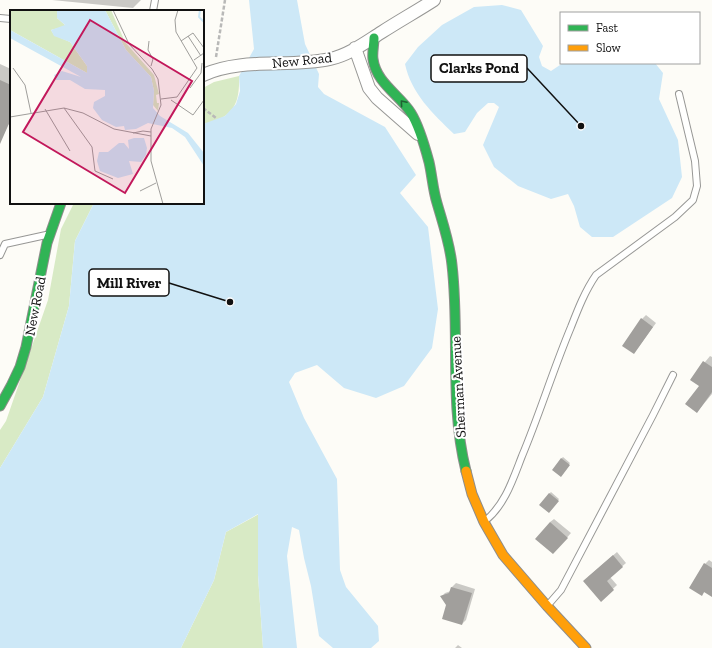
<svg xmlns="http://www.w3.org/2000/svg" width="712" height="648" font-family="'Zilla Slab',serif">
<style>
.forest{fill:#d8eac5}
.water{fill:#cde8f7}
.shadow{fill:#0003}
.building{fill:#a19f9c}
.lines{fill:none;stroke-linecap:round;stroke-linejoin:round}
.lane-casing{stroke:#979795;stroke-width:8}
.street-casing{stroke:#979795;stroke-width:14}
.fast-casing{stroke:#8e8d8b;stroke-width:11}
.slow-casing{stroke:#8e8d8b;stroke-width:11}
.path{stroke:#b9b9b8;stroke-width:2.5;stroke-dasharray:4 2;stroke-linecap:butt}
.lane{stroke:#fffffe;stroke-width:6}
.street{stroke:#fffffe;stroke-width:12}
.fast{stroke:#30b455;stroke-width:9}
.slow{stroke:#ff9f0a;stroke-width:9}
.oneway{stroke:#206233}
.labels{text-anchor:middle;stroke-width:4;stroke-linejoin:round;paint-order:stroke}
.street-label{font-size:14px;fill:#111;stroke:#fff}
.inset-river{fill:none;stroke:#cde8f7;stroke-width:2}
.inset-road{fill:none;stroke:#9f9e9b;stroke-width:1}
.view{fill:#c2185b;fill-opacity:0.15;stroke:#c2185b;stroke-width:2}
.inset-edge{fill:none;stroke:#111;stroke-width:2}
.leader{fill:none;stroke:#111;stroke-width:1.5}
.callout-dot{fill:#111;stroke:#fff;stroke-width:1.5}
.callout{fill:#fff;stroke:#111;stroke-width:1.5}
.callout-label{font-size:15px;text-anchor:middle;font-weight:bold;fill:#111}
</style>
<rect width="100%" height="100%" fill="#fdfcf7"/>
<!-- forest -->
<path class="forest" d="M239,76C240,105 233,118 203,124V104L205,103L203,101V88L214,82Z
M74,203H94L75,241L69,306L43,397L0,468V430L6,421L48,300L61,229Z
M259,514L258,575L263,648H181L214,580L226,532Z"/>
<!-- water -->
<path class="water" d="M249,0H297L305,44L319,74L318,87L324,94L385,127L416,175L400,193L428,227L438,309L432,348L404,386L376,398L344,388L317,365L295,373L289,382L304,418L337,479L340,570L346,587L378,626L379,641L371,648H333L319,636L311,586L304,558L299,530L292,527L287,556L297,648H263L258,575V514L226,532L214,580L181,648H0V468L43,397L69,306L75,241L94,203H203V124L225,116L236,104L240,91L239,76L254,49Z
M502,5L521,10L543,46L539,57L542,66L551,71L563,63H655L663,73L659,99L678,140L682,177L672,198L613,237H592L580,227L574,206L568,194L551,199L518,186L494,167L483,145L499,107L494,103H488L477,113L465,132L454,134C433,114 411,93 405,64L418,47L442,25L474,7Z"/>
<!-- shadow -->
<path class="shadow" d="M52,0H141L133,8Z
M0,64L11,69V122L7,126L0,122Z
M646,315L656,323L637,349L642,319Z
M710,356L712,357V394L697,412L700,386L691,379Z
M563,457L570,463L562,474L561,459Z
M551,492L559,499L551,510L549,494Z
M554,519L571,533L557,549L550,522Z
M617,552L626,563L610,577L617,585L601,600L588,577Z
M709,560L712,562V596L705,591L702,595L705,564Z
M456,583L475,589L466,620L462,624L442,596L445,593L451,591L452,587Z
M458,645L462,648H455Z"/>
<!-- building -->
<path class="building" d="M0,80L11,85V119L0,144Z
M641,318L653,327L634,354L622,346Z
M703,361L712,367V392L697,413L685,404L699,386L690,380Z
M561,458L570,465L561,477L552,470Z
M549,493L559,501L549,513L539,505Z
M550,522L568,538L553,554L535,539Z
M613,555L623,567L607,581L614,590L601,602L583,581Z
M704,563L712,568V597L704,592L702,596L689,588Z
M451,587L472,593L462,625L442,619L446,605L440,596L449,593Z"/>
<g class="lines">
<!-- lane casing -->
<g class="lane-casing">
<path id="lane" d="M153,11L155,0
M0,18L11,19
M0,255L5,244L46,235
M485,521C505,505 513,479 522,456C540,413 553,370 571,327C578,309 585,291 596,275L675,217L693,200L697,186L695,161L679,94
M548,605L561,590L653,415L673,375"/>
</g>
<!-- street casing -->
<g class="street-casing">
<path id="street" d="M355,48L369,88L377,98L418,134
M203,75C243,57 289,68 330,59C349,55 366,42 382,32C399,21 417,11 434,0"/>
</g>
<!-- fast casing -->
<g class="fast-casing">
<path id="fast" d="M374,38C374,45 372,53 373,59C376,83 400,95 411,113C419,126 425,147 429,162C432,175 433,190 437,203C443,224 450,244 452,265C460,334 449,403 466,471
M0,406L11,386L20,367L26,347L47,243L61,203"/>
</g>
<!-- slow casing -->
<g class="slow-casing">
<path id="slow" d="M466,471L472,494L484,522L503,555L547,606L586,648"/>
</g>
<!-- path -->
<path class="path" d="M216,57L225,0
M203,108L216,118"/>
<!-- lane -->
<use href="#lane" class="lane"/>
<!-- street -->
<use href="#street" class="street"/>
<!-- fast -->
<use href="#fast" class="fast"/>
<!-- slow -->
<use href="#slow" class="slow"/>
</g>
<!-- one-way arrows -->
<defs><path id="oneway-chevron" d="M-2-3.5L2.5 0L-2 3.5" fill="none" stroke-width="1.6" stroke-linecap="round" stroke-linejoin="round"/></defs>
<use class="oneway" href="#oneway-chevron" transform="translate(403 103) rotate(-130)"/>
<g class="labels">
<!-- street labels -->
<g class="street-label">
<text transform="translate(302 60) rotate(-6)" y="5">New Road</text>
<text transform="translate(35 306) rotate(-79)" y="5">New Road</text>
<text transform="translate(458 387) rotate(-93)" y="5">Sherman Avenue</text>
</g>
</g>
<!-- overview -->
<g transform="translate(10 10)">
<rect width="194" height="194" fill="#fdfcf7"/>
<path d="M0,0H47V8L56,16L41,20L44,25L60,32L77,56V63L0,20ZM95,0H101L115,32L144,65L149,84L146,85L147,93H149L148,101L143,95L144,81L141,67L116,40Z" fill="#d8eac5"/>
<path d="M47,0H95L116,40L141,67L144,81L143,98L150,106L178,123L194,143V156L175,127L162,118L138,113L126,119L115,120L114,116L106,117L92,110L83,98L84,92L95,86V80L75,79L60,70H46L44,65L52,61L71,67L0,28V20L77,63V56L60,32L44,26L41,20L55,15L47,8ZM124,128H134L137,138L136,145L131,152L119,151L123,164L108,168L90,161L87,151L89,142H98L109,133H114L119,139L118,130Z" fill="#cde8f7"/>
<path class="inset-river" d="M190,0L189,7L194,12"/>
<path class="inset-road" d="M103,0L119,34L142,59L148,69L151,95L141,119V151L153,194M178,26L191,46M139,31L138,40L143,49L141,56M171,31L183,23L194,38M184,50L194,43M3,58L15,75L21,103M180,78L191,63L192,53M151,89L167,87L187,58L166,22L165,10L168,0M161,90L183,105L194,90M54,98L82,137L85,161L103,169M35,99L60,141M0,107L54,98L73,103L104,119L141,126M123,123L133,121L141,122M130,181L146,173"/>
<path class="view" d="M80,10L182,71L115,183L13,122Z"/>
<rect width="194" height="194" class="inset-edge"/>
</g>
<!-- callouts -->
<path class="leader" d="M581 126L527 68M230 302L169 283"/>
<g class="callout-dot">
<circle cx="581" cy="126" r="4"/>
<circle cx="230" cy="302" r="4"/>
</g>
<g class="callout">
<rect x="431" y="55" width="96" height="27" rx="4"/>
<rect x="89" y="269" width="80" height="27" rx="4"/>
</g>
<g class="callout-label">
<text x="479" y="73">Clarks Pond</text>
<text x="129" y="288">Mill River</text>
</g>
<!-- legend -->
<rect x="560" y="12" width="140" height="52" fill="#ffffff" stroke="#a0a0a0"/>
<rect x="568" y="25" width="20" height="6" fill="#30b455" stroke="#a0a0a0"/>
<text x="596" y="32" font-size="12" fill="#111111">Fast</text>
<rect x="568" y="45" width="20" height="6" fill="#ff9f0a" stroke="#a0a0a0"/>
<text x="596" y="52" font-size="12" fill="#111111">Slow</text>
</svg>
